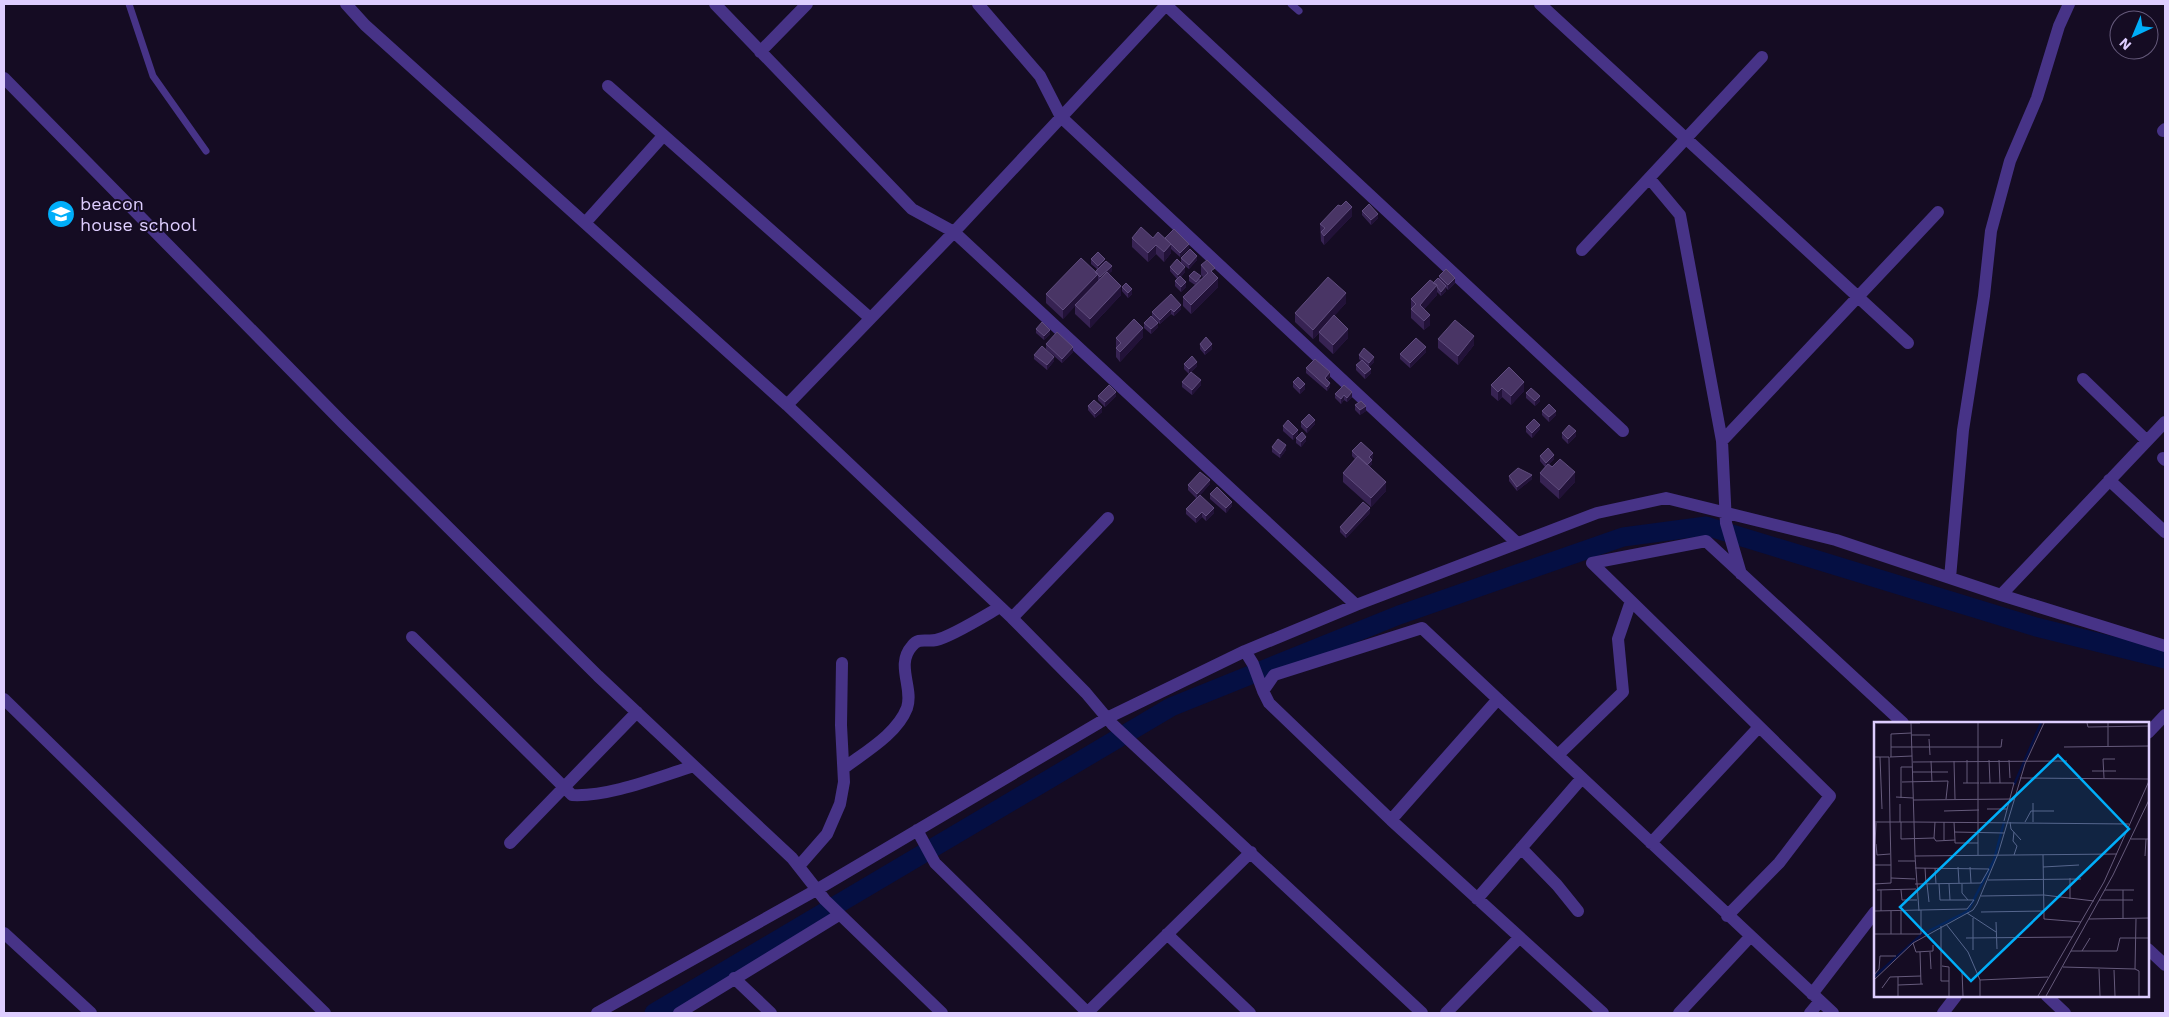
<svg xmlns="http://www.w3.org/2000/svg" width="2169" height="1017" font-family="'Work Sans',sans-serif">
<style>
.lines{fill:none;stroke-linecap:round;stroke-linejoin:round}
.canal{stroke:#050f43;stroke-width:19}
.service{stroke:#473387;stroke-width:7}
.minor{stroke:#473387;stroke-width:12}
.wall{fill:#372353}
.shaded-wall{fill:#221238}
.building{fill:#493565;stroke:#604d7e}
.labels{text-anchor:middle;stroke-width:4;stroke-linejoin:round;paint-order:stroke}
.poi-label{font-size:18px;fill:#deceff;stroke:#150c23;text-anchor:start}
.inset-river{fill:none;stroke:#050f43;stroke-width:2.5}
.inset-road{fill:none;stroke:#655a7b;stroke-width:1}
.view{fill:#00aef9;fill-opacity:0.15;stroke:#00aef9;stroke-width:2.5}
.inset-edge{fill:none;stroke:#deceff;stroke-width:2.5}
</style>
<rect width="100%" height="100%" fill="#150c23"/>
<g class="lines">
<!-- canal -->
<path class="canal" d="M654,1013L1171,707L1399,615L1623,537L1706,526L2036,627L2165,659"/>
<!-- service -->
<path class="service" d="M129,4L153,76L206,151
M1291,4L1299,11"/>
<!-- minor -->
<path class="minor" d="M346,4L365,25L787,405L1012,618L1086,693L1112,724L1422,1013
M715,4L912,209L954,232L1356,605
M978,4L1040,76L1061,117L1516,542
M1540,4L1908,343
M1166,5L1623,431
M760,52L807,4
M4,78L343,423L598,676L792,858L825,900L942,1013
M608,86L870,318
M2163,131L2165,129
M1649,178L1680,215L1722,441L1726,523L1741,574
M585,223L663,136
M1582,250L1762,57
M2083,379L2147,441
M787,405L954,232L1167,4
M1722,441L1938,212
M2163,458L2165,460
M2109,480L2165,532
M1592,563L1706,541L1903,723
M1950,578L1963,430L1984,296L1991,231L2010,161L2037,98L2059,26L2069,4
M2001,595L2165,422
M1631,601L1830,796L1779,863L1727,916
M1012,618L1108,518
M412,637L572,795C610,797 658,777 694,766
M1245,651L1253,664L1263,691
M4,699L325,1013
M2148,733L2165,715
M1558,755L1623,692L1618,639L1631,601L1592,563
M844,768C865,752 897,734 907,708C914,688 895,665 912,646C919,637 926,642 936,640C951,637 986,615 1000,607
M1391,820L1498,699
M917,830L935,863L1088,1013
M510,843L637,712
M1651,843L1759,727
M1521,848L1557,885L1578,911
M799,866L827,834L840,804L844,782L841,725L842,663
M1477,899L1582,778
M4,933L91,1013
M1167,934L1250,1013
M2148,949L2165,965
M734,978L771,1013
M1812,994L1875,912
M2047,996L2065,1013
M597,1013L818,889L1107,718L1245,651L1356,605L1597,513L1666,498L1836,540L2001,595L2165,646
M679,1013L839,915
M1087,1013L1251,852
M1446,1013L1519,938
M1603,1013L1391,820L1269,703L1263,691L1274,675L1422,628L1833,1013
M1679,1013L1750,937
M1810,1013L1820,1001
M1943,1013L1956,996"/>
</g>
<!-- wall -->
<path class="wall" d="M1362,211L1378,218L1371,225L1362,215Z
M1352,216L1324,245L1321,241L1320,224Z
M1132,238H1165L1189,248L1180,257L1171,249V253L1164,262L1156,254L1148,262L1132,247Z
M1181,258L1197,260L1189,269L1181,263Z
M1091,259L1105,262L1112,271L1109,273L1121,295L1090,328L1075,314V306L1063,319L1046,303V294L1095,272L1097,269L1091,264Z
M1201,265L1215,274L1218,287L1191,314L1183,306V297L1195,285L1189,281V276L1201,279L1203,277L1201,275Z
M1170,267L1185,272L1181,277L1186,287L1181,292L1175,286V281L1177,279L1170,271Z
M1439,276L1455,283L1448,290L1446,288V291L1441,296L1437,292V295L1424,309L1430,325L1424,330L1411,318V299L1433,283L1439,280Z
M1122,287L1132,294L1128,298L1122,291Z
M1171,294L1181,309L1174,316L1171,314L1160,324L1152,317V312Z
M1346,303L1334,316L1348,338L1333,354L1319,341V333L1313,339L1295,322V313Z
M1144,323L1158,327L1151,334L1144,328Z
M1036,329L1050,334L1044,340L1036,333Z
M1143,337L1120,362L1116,357V338Z
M1438,339L1474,345L1458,365L1438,348Z
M1046,344L1073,352L1062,363L1046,349Z
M1200,344L1212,349L1205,355L1200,349Z
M1426,352L1410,368L1400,359V354Z
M1034,355L1054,361L1047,370L1034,359Z
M1359,355L1374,362L1369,367L1371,373L1365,379L1356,370V365L1361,361L1359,359Z
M1184,364L1197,366L1191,372L1201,385L1192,395L1182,387V382L1189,374L1184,369Z
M1306,368L1330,377L1327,380L1330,387L1327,391L1306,373Z
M1293,382L1305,389L1300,394L1293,387Z
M1491,385L1524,391L1511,405L1502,397L1498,401L1491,395Z
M1526,393L1540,401L1535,406L1526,398Z
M1335,394L1352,397L1347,402L1344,400L1341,404L1335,398Z
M1098,396H1116L1105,407L1098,400Z
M1355,405L1366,411L1360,415L1355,410Z
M1088,406L1102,412L1095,418L1088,410Z
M1542,411L1556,415L1549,422L1542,415Z
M1301,422L1315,424L1307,433L1301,427Z
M1283,426L1298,434L1293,440L1283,431Z
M1526,427L1540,429L1532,438L1526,432Z
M1562,433L1576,436L1568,444L1562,438Z
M1296,438L1306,441L1301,447L1296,443Z
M1272,447L1286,450L1280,458L1272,452Z
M1352,451L1373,458L1371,459L1372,464L1369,467L1386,491L1371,507L1343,482V473L1355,459L1352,456Z
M1540,456L1554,459L1549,464L1575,482L1559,499L1540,482V473L1545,467L1540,461Z
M1509,476L1532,479L1517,491L1509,481Z
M1210,484L1200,495L1214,513L1206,521L1202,517L1196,523L1186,514V509L1196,498L1188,490V485Z
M1210,494L1232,506L1226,513L1210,499Z
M1370,513L1346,538L1340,532V527Z"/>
<!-- shaded-wall -->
<path class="shaded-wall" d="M1352,207V216L1324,245V236Z
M1378,214V218L1371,225V220Z
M1171,244V253L1164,262V252Z
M1189,244V248L1180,257V253Z
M1156,245V254L1148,262V253Z
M1197,256V260L1189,269V265Z
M1105,259V263L1098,270V266Z
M1112,266V271L1100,282V277Z
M1185,267V272L1178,280V275Z
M1098,274V283L1063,319V310Z
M1218,278V287L1191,314V305Z
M1455,278V283L1448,290V285Z
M1186,282V287L1181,292V287Z
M1437,285V295L1420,314V305Z
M1121,286V295L1090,328V319Z
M1446,286V291L1441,296V292Z
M1132,289V294L1128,298V293Z
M1346,293V303L1313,339V330Z
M1181,305V309L1174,316V312Z
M1171,309V314L1160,324V320Z
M1430,315V325L1424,330V321Z
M1158,323V327L1151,334V329Z
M1143,328V337L1120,362V352Z
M1348,329V338L1333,354V345Z
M1050,330V334L1044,340V336Z
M1474,336V345L1458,365V356Z
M1212,344V349L1205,355V351Z
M1073,347V352L1062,363V359Z
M1426,347V352L1410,368V363Z
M1054,357V361L1047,370V365Z
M1374,357V362L1369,368V363Z
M1197,362V366L1189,374V369Z
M1371,369V373L1365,379V374Z
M1330,372V377L1325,382V378Z
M1201,380V385L1192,395V390Z
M1524,382V391L1511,405V396Z
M1330,383V387L1327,391V387Z
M1305,384V389L1300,394V389Z
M1502,388V397L1498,401V392Z
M1116,392V396L1105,407V402Z
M1352,392V397L1347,402V398Z
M1344,395V400L1341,404V399Z
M1540,396V401L1535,406V401Z
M1366,406V411L1360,415V410Z
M1102,407V412L1095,418V414Z
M1556,411V415L1549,422V417Z
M1315,420V424L1307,433V428Z
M1540,425V429L1532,438V433Z
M1298,430V434L1293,440V435Z
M1576,431V436L1568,444V439Z
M1306,437V441L1301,447V442Z
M1286,445V450L1280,458V454Z
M1373,453V458L1369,462V457Z
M1554,455V459L1546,467V463Z
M1372,460V464L1367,470V465Z
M1575,472V482L1559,499V490Z
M1532,475V479L1517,491V487Z
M1210,480V484L1197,499V494Z
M1386,482V491L1371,507V498Z
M1232,502V506L1226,513V508Z
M1214,508V513L1206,521V516Z
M1370,508V513L1346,538V534Z
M1202,512V517L1196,523V518Z"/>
<!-- building -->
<path class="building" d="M1346,201L1352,207L1324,236L1321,232L1325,228L1320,224L1338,205L1341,206Z
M1369,204L1378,214L1371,220L1362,211Z
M1141,227L1153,238L1158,232L1171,244L1164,252L1156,245L1148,253L1132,238Z
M1174,229L1189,244L1180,253L1165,238Z
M1190,249L1197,256L1189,265L1181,258Z
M1098,252L1105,259L1098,266L1091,259Z
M1081,258L1098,274L1063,310L1046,294Z
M1177,259L1185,267L1178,275L1170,267Z
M1207,260L1215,268L1211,271L1218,278L1191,305L1183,297L1208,273L1201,265Z
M1106,261L1112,266L1100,277L1095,272Z
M1446,269L1455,278L1448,285L1439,276Z
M1194,271L1201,276L1196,282L1189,276Z
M1107,272L1121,286L1090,319L1075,305Z
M1180,276L1186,282L1181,287L1175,281Z
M1328,277L1346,293L1313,330L1295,313Z
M1438,278L1446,286L1441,292L1437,287V285L1433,283Z
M1430,280L1437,285L1420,305L1430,315L1424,321L1411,309L1416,304L1411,299Z
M1126,283L1132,289L1128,293L1122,287Z
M1171,294L1181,305L1174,312L1171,309L1160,320L1152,312Z
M1334,315L1348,329L1333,345L1319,332Z
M1151,316L1158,323L1151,329L1144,323Z
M1134,319L1143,328L1120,352L1116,348L1121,343L1116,338Z
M1455,320L1474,336L1458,356L1438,339Z
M1042,322L1050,330L1044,336L1036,329Z
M1057,332L1073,347L1062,359L1046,344Z
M1206,337L1212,344L1205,351L1200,344Z
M1416,338L1426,347L1410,363L1400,354Z
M1042,346L1054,357L1047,365L1034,355Z
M1364,348L1374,357L1369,363L1359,355Z
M1192,356L1197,362L1189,369L1184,364Z
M1315,359L1330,372L1325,378L1330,383L1327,387L1306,368Z
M1362,360L1371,369L1365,374L1356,365Z
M1509,367L1524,382L1511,396L1502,388L1498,392L1491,385Z
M1191,372L1201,380L1192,390L1182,382Z
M1298,377L1305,384L1300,389L1293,382Z
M1109,385L1116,392L1105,402L1098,396Z
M1344,385L1352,392L1347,398L1344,395L1341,399L1335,394Z
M1531,388L1540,396L1535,401L1526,393Z
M1094,400L1102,407L1095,414L1088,406Z
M1361,401L1366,406L1360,410L1355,405Z
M1549,404L1556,411L1549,417L1542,411Z
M1309,414L1315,420L1307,428L1301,422Z
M1534,419L1540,425L1532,433L1526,427Z
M1288,420L1298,430L1293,435L1283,426Z
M1569,425L1576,431L1568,439L1562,433Z
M1302,432L1306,437L1301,442L1296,438Z
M1278,439L1286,445L1280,454L1272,447Z
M1361,442L1373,453L1369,457L1372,460L1367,465L1352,451Z
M1548,448L1554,455L1546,463L1540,456Z
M1358,456L1386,482L1371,498L1343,473Z
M1560,459L1575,472L1559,490L1540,473L1548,464L1552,467Z
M1518,468L1532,475L1517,487L1509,476Z
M1200,472L1210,480L1197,494L1188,485Z
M1217,487L1232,502L1226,508L1210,494Z
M1200,495L1214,508L1206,516L1202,512L1196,518L1186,509Z
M1363,502L1370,508L1346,534L1340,527Z"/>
<!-- icons -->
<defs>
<g id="university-disc" transform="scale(1.4375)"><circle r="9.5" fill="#00aef9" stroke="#150c23"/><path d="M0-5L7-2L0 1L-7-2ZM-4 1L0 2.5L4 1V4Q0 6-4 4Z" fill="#fff"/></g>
</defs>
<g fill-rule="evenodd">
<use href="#university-disc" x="61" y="214"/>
</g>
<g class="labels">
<!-- poi labels -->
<g class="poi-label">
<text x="80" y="210">beacon<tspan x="80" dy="21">house school</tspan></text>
</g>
</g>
<!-- overview -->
<g transform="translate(1874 722)">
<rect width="275" height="275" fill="#150c23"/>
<path class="inset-river" d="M140,63L167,1M0,255L47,213L94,189L120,138L130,100"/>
<path class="inset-road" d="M2,1H37M46,1H37L40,100L255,102M104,1V133M213,1L214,5L275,4M234,1V24M38,13H56M55,17L56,33M17,25H127L128,17M190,25L275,24M0,35H15L16,100M6,35L8,87M16,35L38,34M17,35V12L37,11M93,38V61M115,38L116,61M125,38L126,61M135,38L136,56M57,39L58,60M80,39L81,77M39,40L193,39M218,49H242M39,50H74M146,56L275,57M230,56L229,37H241M28,60L74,59L72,77M89,61H105M106,61H140M22,75L39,76M27,76V45H38M39,78L140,77M26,82V100M113,87H133M70,89L105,88M130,99L140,61M0,100H40L41,134L243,132M27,100V117L60,116L62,119L81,118V121H104M70,100V118M80,100L81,118M136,100L137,107L147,118M151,100L157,89H180M159,100V81M80,110L130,111M60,116L61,100M257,117H275M1,122L2,101M2,122L3,133L16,132M140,133L143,124L139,119L140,110M169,133L170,197L207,200M41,134L45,189M271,134L272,117M24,139H41M0,143H17L16,100M84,145L85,161M96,145L97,161M169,145L205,143M41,146L115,147L107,161L41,162M51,146L52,162M61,146L62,162M17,156L41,157M114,158L207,157M0,162L17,161V143M53,162L55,180M65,162L66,178H94M75,162L76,178M3,168L42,167M7,168V189M27,168L28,178H43M231,168H260M107,174L170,173L220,179M196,177V156M225,178H259M0,189L93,187L100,178H94L88,171V162M17,189V212M27,189V212M107,190L170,189M93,191L122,210M99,196V228M215,197L275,196M249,197V168M122,200L123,227M72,202L94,230L106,258M67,204V259H75M0,212H47M47,212V188M92,216L198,215M39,221L42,230L59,229V223M197,229H243L246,216H275M208,229L216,216M46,230L47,262M56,230L57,247M68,244L75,245V274M189,245L261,247L265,249V274M225,247L226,274M261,247L262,197M240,248L241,274M88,249L89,274M0,253L5,247L6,234H22M0,258L39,221L99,188L103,182L124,132L151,42L170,1M24,263L49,262M8,266L16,255L47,254M24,274V255M106,274V258L174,255M164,274L230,160L275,59M172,274L239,153L275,78"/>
<path class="view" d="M184,33L255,107L97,259L26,185Z"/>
<rect width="275" height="275" class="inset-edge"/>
</g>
<!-- border -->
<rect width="2169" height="1017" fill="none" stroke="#deceff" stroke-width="10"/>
<!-- north arrow -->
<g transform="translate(2134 35) rotate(224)"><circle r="24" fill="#150c23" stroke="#655a7b"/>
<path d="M0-4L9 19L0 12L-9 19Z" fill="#00aef9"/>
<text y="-8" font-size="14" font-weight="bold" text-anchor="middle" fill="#deceff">N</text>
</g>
</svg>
